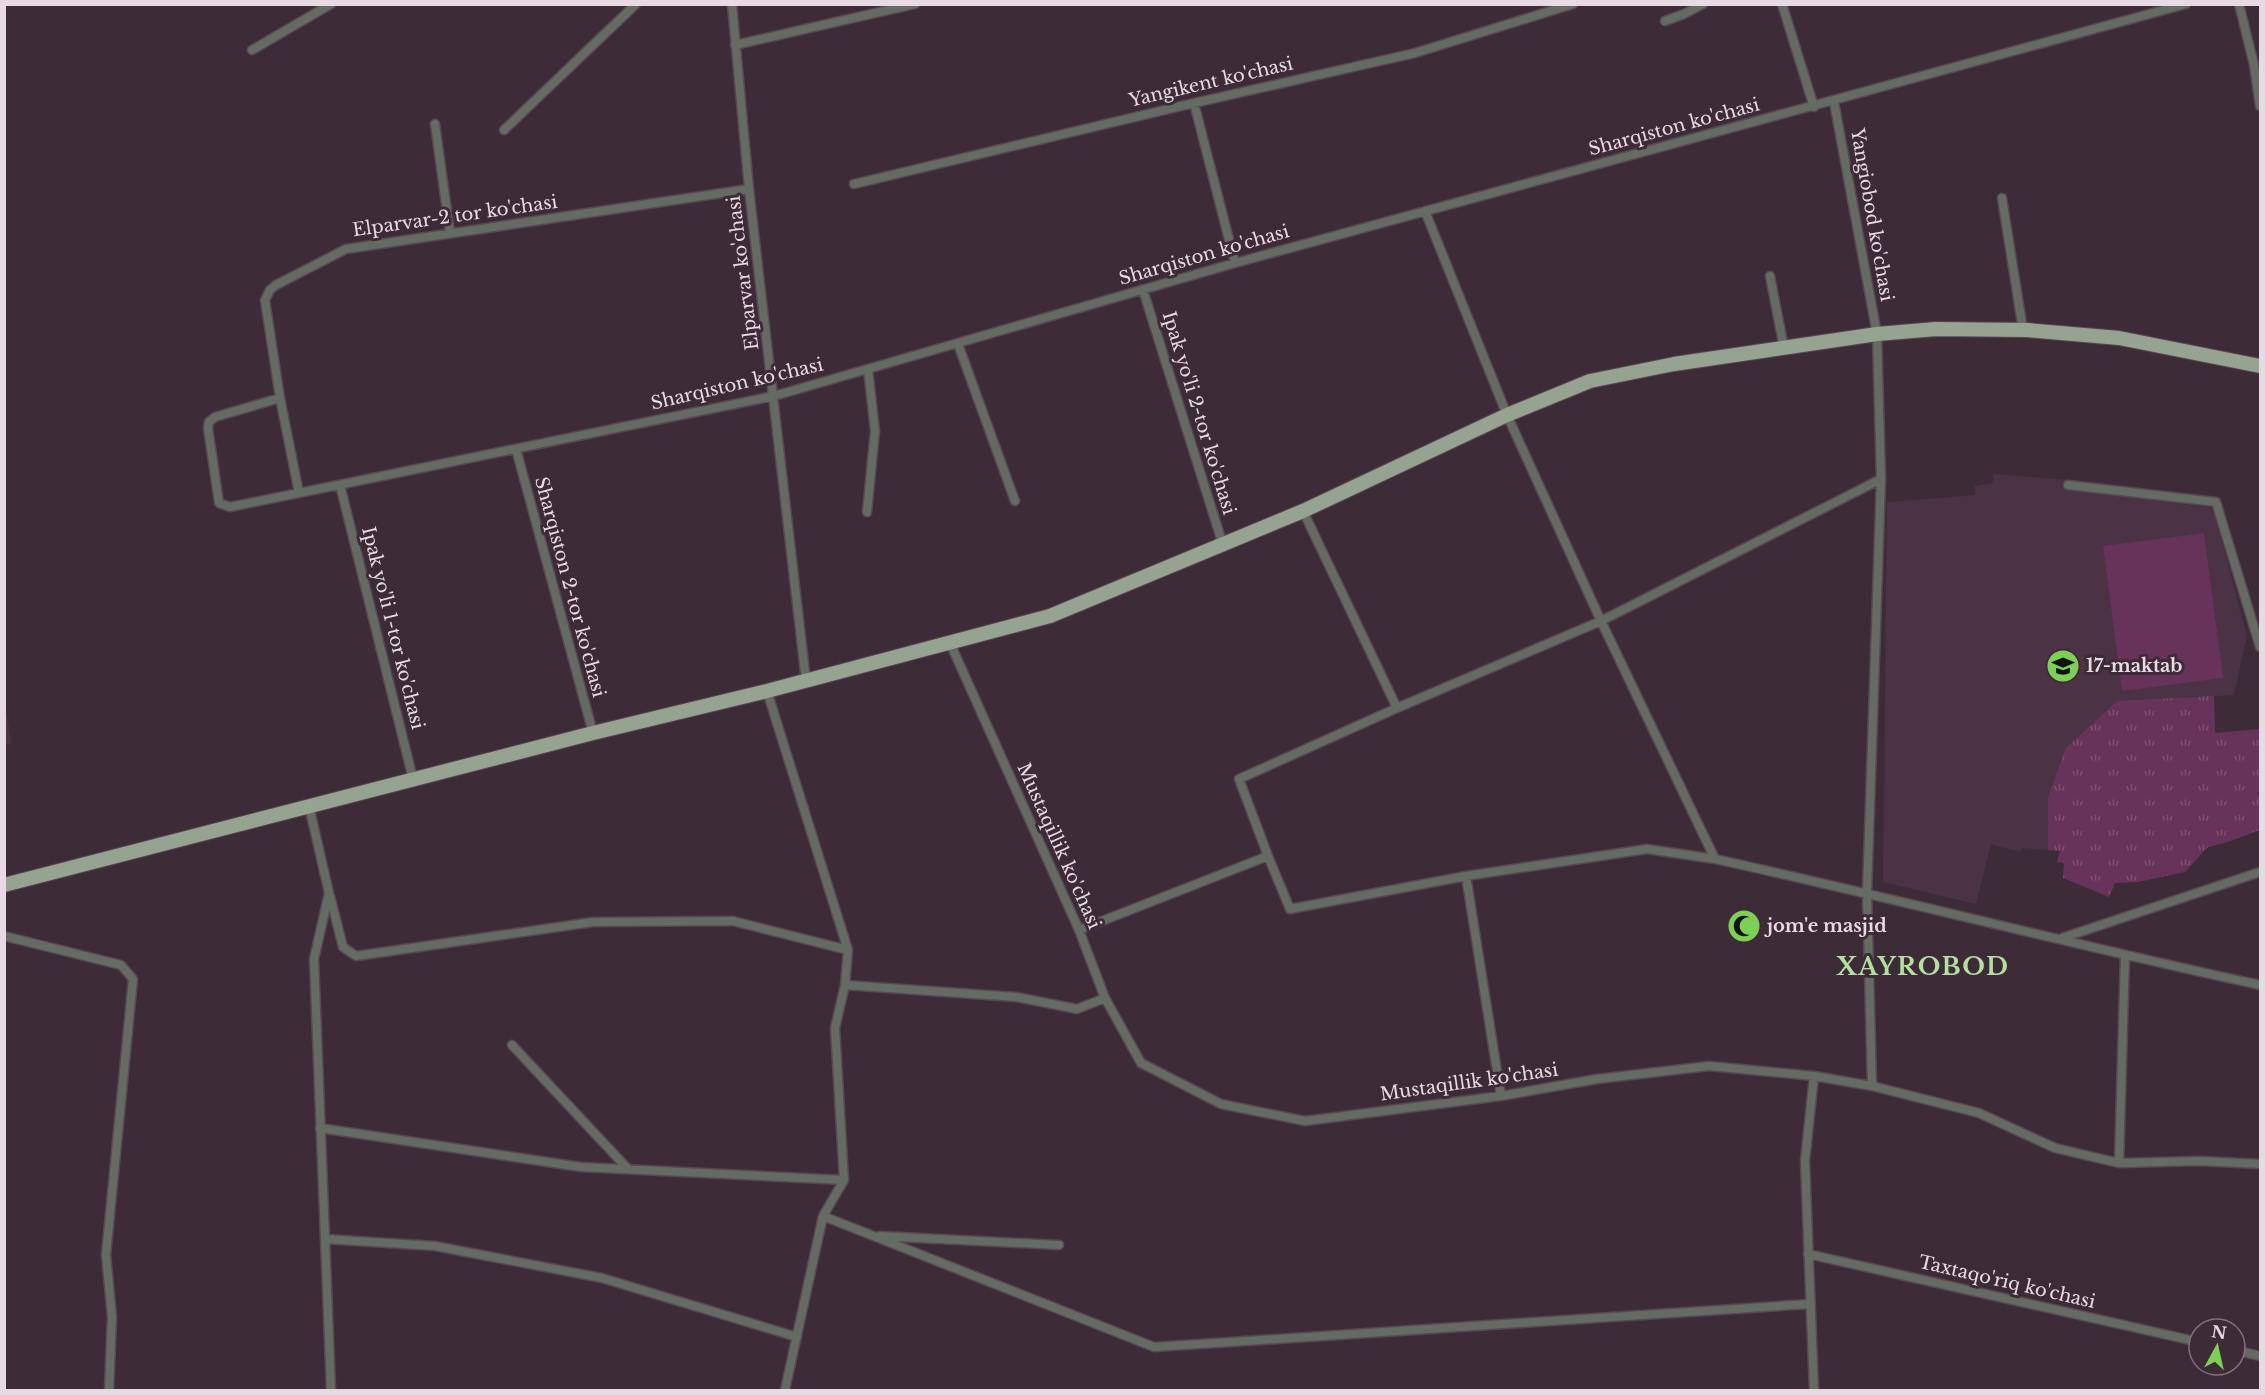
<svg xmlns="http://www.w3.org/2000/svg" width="2265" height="1395" font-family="'Libre Baskerville',serif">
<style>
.built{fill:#4b3244}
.grass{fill:url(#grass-tufts)}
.pitch{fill:#67335a}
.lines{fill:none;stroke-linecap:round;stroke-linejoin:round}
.street-casing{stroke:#594753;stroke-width:11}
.primary-casing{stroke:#594753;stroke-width:16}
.street{stroke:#646b62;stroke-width:8}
.primary{stroke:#95a390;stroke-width:14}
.labels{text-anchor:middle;stroke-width:6;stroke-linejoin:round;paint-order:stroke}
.street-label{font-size:18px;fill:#e7dae2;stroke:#3e2b38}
.poi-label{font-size:18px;font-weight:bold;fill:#e7dae2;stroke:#3e2b38;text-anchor:start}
.district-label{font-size:24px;font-weight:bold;letter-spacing:1.5px;fill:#b2e09f;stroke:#3e2b38}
</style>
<defs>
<pattern id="grass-tufts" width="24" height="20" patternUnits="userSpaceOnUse" patternTransform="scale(1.5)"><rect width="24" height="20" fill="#67335a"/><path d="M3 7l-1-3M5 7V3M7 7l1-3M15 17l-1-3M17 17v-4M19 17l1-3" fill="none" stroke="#7d5071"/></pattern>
</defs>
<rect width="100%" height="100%" fill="#3e2b38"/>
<!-- built -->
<path class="built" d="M1994,474L2068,480L2067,488L2210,508L2215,515L2247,636L2234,695L2116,702L2048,797V850L2022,848L2020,852L1991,844L1976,904L1883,882L1887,502L1975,495V486L1993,483Z
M5,700L11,744L5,745H4Z"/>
<!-- grass -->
<path class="grass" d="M2214,696L2215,733L2260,729V791L2258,792L2260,802V830L2228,842L2208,847L2185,872L2138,882L2115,883L2109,897L2063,878L2064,863L2057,862L2060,851L2048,850V797L2066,748L2117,701Z"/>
<!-- pitch -->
<path class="pitch" d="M2204,533L2223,678L2122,691L2103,546Z"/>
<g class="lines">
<!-- street casing -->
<g class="street-casing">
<path id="street" d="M732,4L749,189L806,681
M1782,4L1814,107
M2239,4L2254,65L2260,106
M1665,21L1684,14L1703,4
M735,45L915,4
M252,50L331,4
M1834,102L1877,334L1881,479L1601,621L1715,859C1897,899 2078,946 2260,985
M1194,103L1235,263
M435,124L450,233
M504,130L636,4
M854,184L1194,103L1415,53L1573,4
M749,189L346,249L276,285L270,290L265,300L280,398L215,417L209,422L208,428L219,503L230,507L774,396L1235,263L2186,4
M2002,198L2023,330
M1770,276L1784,348
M1143,290L1223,545
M958,344L1015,501
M280,398L299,493
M516,449L593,733
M340,485L413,779
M2068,485L2216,502L2260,647
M1303,511L1397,708
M867,512L875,431L868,369
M950,643L1079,930L1105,998L1141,1063L1221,1104L1305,1121L1501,1096L1597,1079L1709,1066L1814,1076L1872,1086L1979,1113L2055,1148L2119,1163L2200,1161L2260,1164
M767,691L848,950L845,985L835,1028L844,1180L823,1216L785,1390
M309,806L329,893L314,959L331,1390
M1268,856L1290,909L1466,876L1647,849L1715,859
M1466,876L1501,1096
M330,896L343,947L356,956L593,922L733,921L848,950
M1079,930L1268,856L1239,779L1397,708L1601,621L1507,415L1425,211
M4,936L121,965L133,979L106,1255L112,1317L109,1390
M2062,938L2260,872
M845,985L1016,997L1077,1009L1105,998
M512,1045L628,1169
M1872,1086L1867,893L1881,479
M320,1128L581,1167L844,1180
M2119,1163L2125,956
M823,1216L1154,1347L1810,1304
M880,1236L1059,1245
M325,1239L435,1246L602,1278L797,1337
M1808,1254L2199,1342
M2235,1350L2260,1356
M1814,1390L1805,1161L1814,1076"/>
</g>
<!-- primary casing -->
<g class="primary-casing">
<path id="primary" d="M4,885L593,733L767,691L1050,616L1303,511L1507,415L1590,381L1674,364L1877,334L1936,329L2027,330L2119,338L2260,366"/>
</g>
<!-- street -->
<use href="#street" class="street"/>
<!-- primary -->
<use href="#primary" class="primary"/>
</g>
<!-- icons -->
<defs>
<g id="school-disc" transform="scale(1.725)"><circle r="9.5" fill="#7cd155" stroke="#3e2b38"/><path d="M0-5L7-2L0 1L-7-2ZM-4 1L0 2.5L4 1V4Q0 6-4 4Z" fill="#111"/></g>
<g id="mosque-disc" transform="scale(1.725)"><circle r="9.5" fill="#7cd155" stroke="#3e2b38"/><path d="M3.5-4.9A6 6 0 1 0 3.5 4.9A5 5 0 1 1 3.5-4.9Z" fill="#111"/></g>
</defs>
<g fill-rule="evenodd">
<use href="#school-disc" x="2063" y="666"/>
<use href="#mosque-disc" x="1744" y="926"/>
</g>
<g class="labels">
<!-- street labels -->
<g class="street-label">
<text transform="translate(1211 82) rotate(-13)" y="6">Yangikent ko'chasi</text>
<text transform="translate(1674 127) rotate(-15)" y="6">Sharqiston ko'chasi</text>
<text transform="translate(1872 215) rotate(80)" y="6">Yangiobod ko'chasi</text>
<text transform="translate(455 216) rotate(-8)" y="6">Elparvar-2 tor ko'chasi</text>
<text transform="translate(1204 255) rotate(-16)" y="6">Sharqiston ko'chasi</text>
<text transform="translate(743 273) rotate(-97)" y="6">Elparvar ko'chasi</text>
<text transform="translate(737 384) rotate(-13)" y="6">Sharqiston ko'chasi</text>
<text transform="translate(1199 413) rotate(73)" y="6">Ipak yo'li 2-tor ko'chasi</text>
<text transform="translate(570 587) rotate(75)" y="6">Sharqiston 2-tor ko'chasi</text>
<text transform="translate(393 628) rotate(76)" y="6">Ipak yo'li 1-tor ko'chasi</text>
<text transform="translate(1059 846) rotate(66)" y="6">Mustaqillik ko'chasi</text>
<text transform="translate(1469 1082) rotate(-8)" y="6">Mustaqillik ko'chasi</text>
<text transform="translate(2007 1282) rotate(13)" y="6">Taxtaqo'riq ko'chasi</text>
</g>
<!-- poi labels -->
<g class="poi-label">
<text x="2086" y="672">17-maktab</text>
<text x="1767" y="932">jom'e masjid</text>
</g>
<!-- district labels -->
<g class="district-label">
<text x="1923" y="975">XAYROBOD</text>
</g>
</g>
<!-- border -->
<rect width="2265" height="1395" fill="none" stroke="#e7dae2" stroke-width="12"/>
<!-- north arrow -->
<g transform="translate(2217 1347) rotate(8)"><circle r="28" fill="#3e2b38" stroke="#82717c" stroke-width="1.5"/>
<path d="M0-4.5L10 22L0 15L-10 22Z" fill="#7cd155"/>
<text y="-9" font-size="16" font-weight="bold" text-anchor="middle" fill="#e7dae2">N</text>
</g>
</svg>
